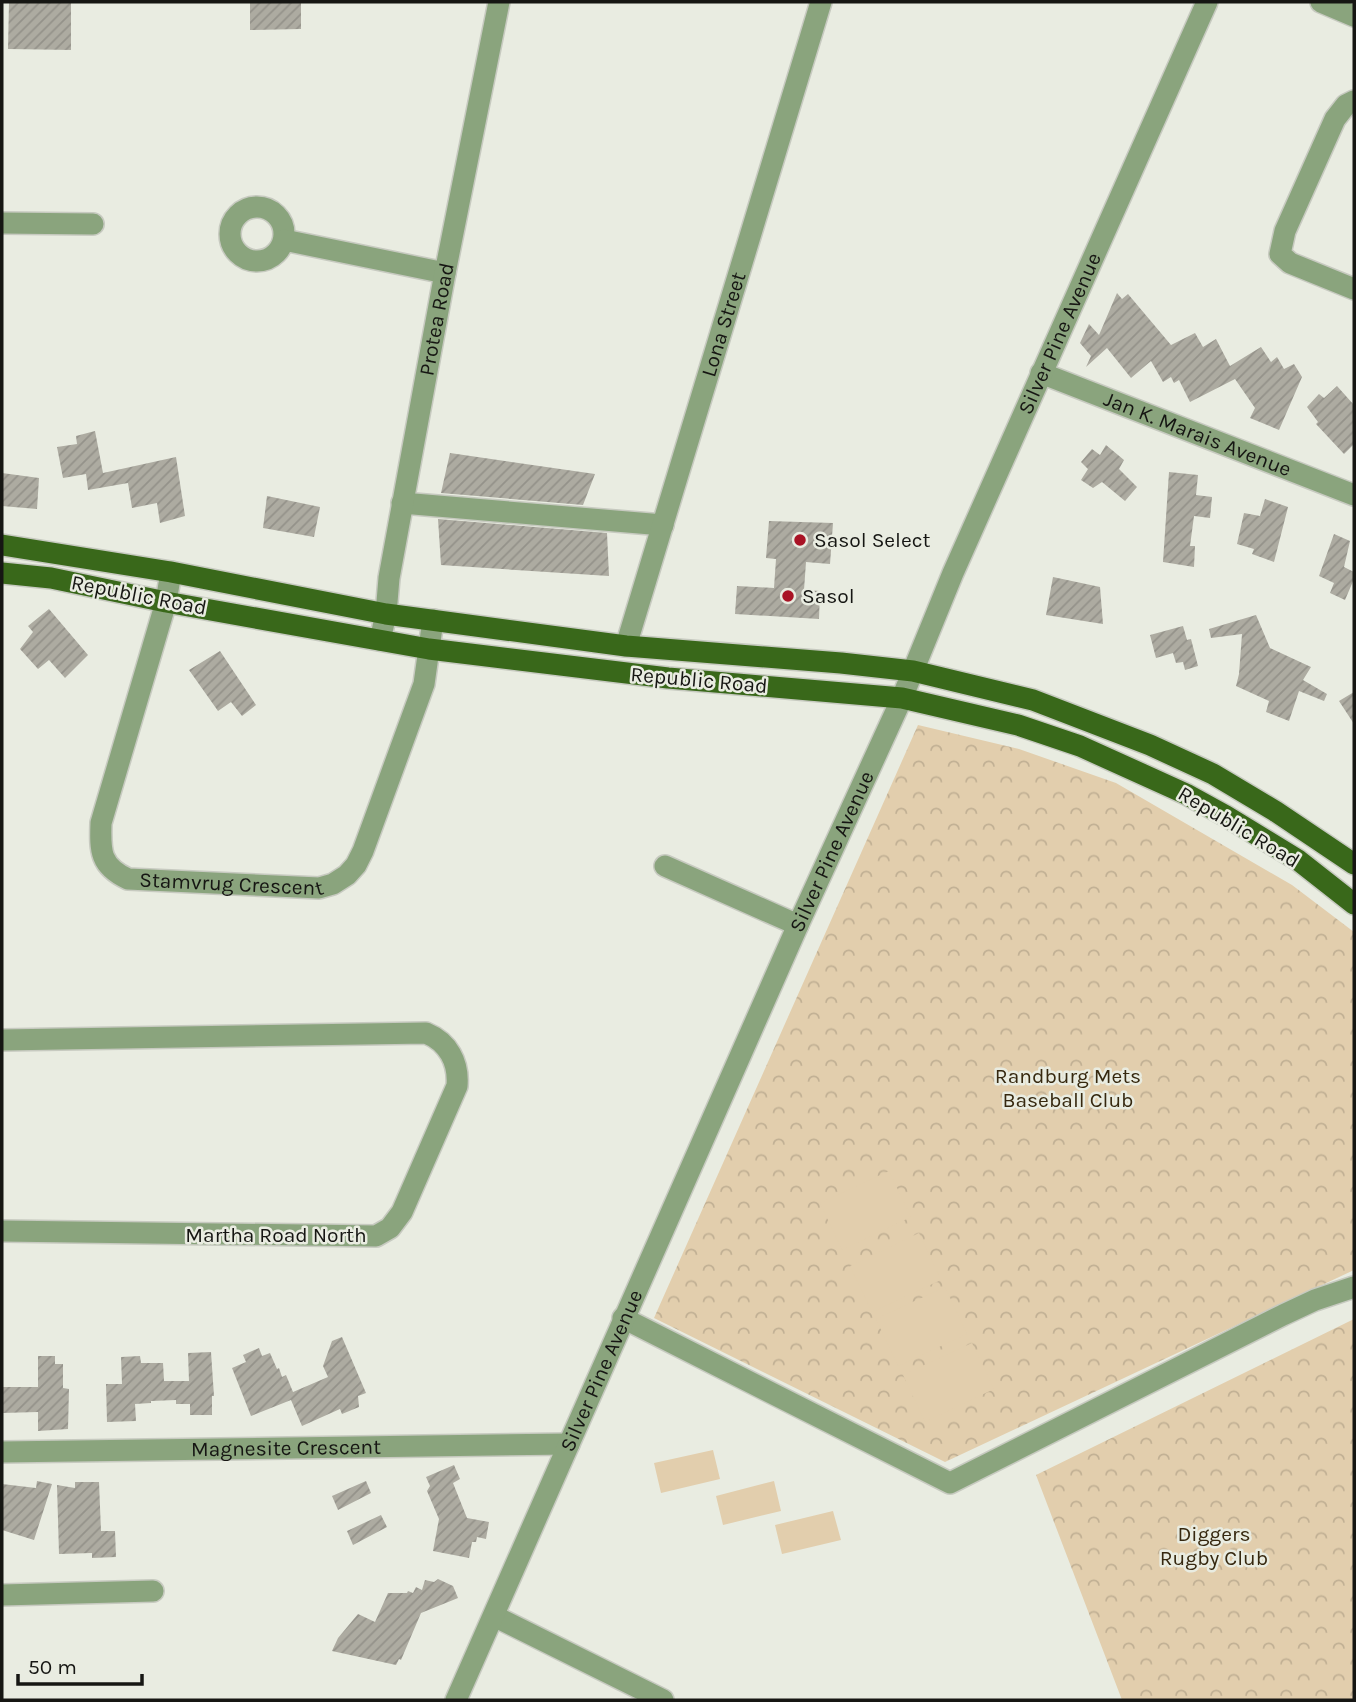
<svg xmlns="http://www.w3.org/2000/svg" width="1356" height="1702" font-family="Karla,sans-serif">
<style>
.park{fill:url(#park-crowns)}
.garden{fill:#e2cead}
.building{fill:url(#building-hatch)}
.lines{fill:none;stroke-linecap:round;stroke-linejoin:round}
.minor-casing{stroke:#c7cac0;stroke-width:24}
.major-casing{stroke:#c7cac0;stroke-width:24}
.minor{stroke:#8aa47d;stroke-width:21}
.major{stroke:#39681a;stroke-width:21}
.poi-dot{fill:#a91325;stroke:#e9ece1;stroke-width:2.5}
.labels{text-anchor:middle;stroke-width:5;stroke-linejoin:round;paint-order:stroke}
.street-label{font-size:21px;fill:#161613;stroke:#e9ece1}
.poi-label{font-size:21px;fill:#161613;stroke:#e9ece1;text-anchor:start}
.park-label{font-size:21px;fill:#36280f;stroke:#e9ece1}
</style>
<defs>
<pattern id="park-crowns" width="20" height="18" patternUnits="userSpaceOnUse" patternTransform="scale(1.75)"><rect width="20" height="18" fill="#e2cead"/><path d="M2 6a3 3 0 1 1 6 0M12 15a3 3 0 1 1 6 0" fill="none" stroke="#c1b094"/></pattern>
<pattern id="building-hatch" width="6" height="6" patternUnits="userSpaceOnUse" patternTransform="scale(1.75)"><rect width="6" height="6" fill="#adaba1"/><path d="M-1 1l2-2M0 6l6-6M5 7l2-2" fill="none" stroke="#94928a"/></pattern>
</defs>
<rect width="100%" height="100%" fill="#e9ece1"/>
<!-- park -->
<path class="park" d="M918,725L1019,749L1116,783L1292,885L1354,932V1270L945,1462L654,1318Z
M1354,1319V1700H1122L1036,1475Z"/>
<!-- garden -->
<path class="garden" d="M889,1171L911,1217L842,1250L820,1203Z
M919,1233L941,1280L872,1312L850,1266Z
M945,1287L967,1334L898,1366L876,1319Z
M972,1343L994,1389L925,1422L903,1375Z
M713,1450L720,1479L661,1493L654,1463Z
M774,1481L781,1511L723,1525L716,1496Z
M833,1511L841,1540L782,1554L775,1525Z"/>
<!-- building -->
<path class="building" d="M9,2H71V50L8,49Z
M250,2H301V29L250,30Z
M1117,293L1122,299L1128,294L1171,345L1195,333L1203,347L1216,339L1230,366L1261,347L1271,362L1277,357L1284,369L1294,364L1302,377L1279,430L1250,418L1255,408L1235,379L1190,402L1179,380L1174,383L1171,377L1163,382L1151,361L1131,378L1107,348L1086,367L1091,356L1080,343L1089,324L1099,335Z
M1337,386L1354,405V444L1344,454L1316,424L1318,422L1307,407L1319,394L1324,398Z
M95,431L103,473L176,457L185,516L160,523L157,503L132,508L128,483L88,490L86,474L63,478L57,447L77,444L76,436Z
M1106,445L1124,460L1119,469L1137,487L1125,501L1102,482L1093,488L1081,480L1088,469L1081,462L1092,449L1100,455Z
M450,453L595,474L583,505L441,493Z
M1169,472L1198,475L1196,495L1212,497L1210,518L1194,516L1190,546H1195L1194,567L1163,562Z
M2,473L39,478L37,509L2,506Z
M267,496L320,507L314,537L263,528Z
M1265,499L1288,507L1274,562L1252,554L1254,549L1237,544L1244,513L1260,516Z
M438,519L607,533L609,576L441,565Z
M769,521L833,523L830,564L806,562L804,590L820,591L819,619L735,614L737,586L774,588L776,559L766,558Z
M1334,534L1350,541L1344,567L1354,572V579L1345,600L1330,593L1334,583L1319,576Z
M1053,577L1100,587L1103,624L1046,615Z
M49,609L88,655L65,678L49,660L38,669L20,649L33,632L28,626Z
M1256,615L1270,648L1311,667L1303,680L1327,694L1324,701L1299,691L1289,721L1266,712L1269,701L1236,686L1239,674L1242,634L1211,638L1209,629Z
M1183,626L1187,640L1191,639L1198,666L1185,670L1183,662L1176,663L1173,653L1156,658L1150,635Z
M220,651L256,705L242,716L231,702L218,711L189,670Z
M1354,692V724L1339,701Z
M342,1337L366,1393L358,1396L359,1407L342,1414L340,1409L302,1426L291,1400L251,1416L232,1368L246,1362L243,1355L259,1348L262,1356L270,1353L277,1369L279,1368L282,1377L286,1375L293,1392L328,1377L323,1366L332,1341Z
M211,1352L214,1396H212V1415H190V1404H176V1400L151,1401V1403L135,1404L136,1421L107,1422L106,1384H122L121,1357L140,1356L141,1363H163L164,1381H189L188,1353Z
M38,1356H55V1364H63V1388L69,1389L68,1429L38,1431V1412L2,1413V1387H38Z
M454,1465L460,1479L453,1483L467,1518L489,1522L486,1539L477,1537L476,1542H472L469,1558L433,1551L439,1519L427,1491L430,1486L426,1477Z
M37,1481L52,1484L34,1540L2,1530V1484L36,1488Z
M366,1481L371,1493L338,1510L332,1496Z
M75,1482H99L101,1531H115L116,1557L92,1558V1553L59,1554L57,1485L75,1488Z
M381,1515L387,1527L353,1545L347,1531Z
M438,1579L453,1586L458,1598L421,1613L401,1660L399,1659L396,1665L332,1651L338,1638L358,1614L375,1622L388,1593H407L408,1591L413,1593L416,1587L422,1590L425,1580L434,1582Z"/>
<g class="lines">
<!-- minor casing -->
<g class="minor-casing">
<g id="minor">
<path d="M1321,2L1354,16"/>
<path d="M1354,101L1346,105L1335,119L1285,231L1280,254L1290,263L1354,289"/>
<circle cx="257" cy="234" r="27"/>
<path d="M2,223L93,224"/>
<path d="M284,240L445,273"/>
<path id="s1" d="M1041,373L1354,495"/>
<path d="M402,503L663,525"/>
<path id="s2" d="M171,572L166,602L101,823C100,851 100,866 128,879L319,888L333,884L347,875L356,865L363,851L424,684L433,620"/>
<path id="s3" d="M380,640L386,614L389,578L445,273L499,2"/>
<path id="s4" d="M626,646L821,2"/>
<path d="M665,866L798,925"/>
<path d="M2,1040L426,1033C448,1042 459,1062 457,1086L402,1212L390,1228L376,1236L2,1231"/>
<path d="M623,1318L950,1483L1283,1315L1315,1300L1354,1287"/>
<path id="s5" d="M2,1452L569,1444"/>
<path d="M2,1595L153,1591"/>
<path d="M494,1616L663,1700"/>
<path id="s6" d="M456,1700L798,925L902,698L953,573L1207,2"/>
</g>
</g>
<!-- major casing -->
<g class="major-casing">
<path id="major" d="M2,545L171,572L386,614L626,646L841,663L913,671L1033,700L1150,745L1213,774L1275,811L1354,864
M2,573L51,578L166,602L429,649L668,678L902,698L1018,725L1080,746L1186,794L1226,816L1298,860L1354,904"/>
</g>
<!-- minor -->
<use href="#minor" class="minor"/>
<!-- major -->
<use href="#major" class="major"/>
</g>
<!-- markers -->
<g class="poi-dot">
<circle cx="800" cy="540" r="7"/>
<circle cx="788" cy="596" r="7"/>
</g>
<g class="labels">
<!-- street labels -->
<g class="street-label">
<text dy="7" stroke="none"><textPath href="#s3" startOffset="326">Protea Road</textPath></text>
<text dy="7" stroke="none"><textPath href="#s4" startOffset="336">Lona Street</textPath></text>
<text dy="7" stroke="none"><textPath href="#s6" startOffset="1494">Silver Pine Avenue</textPath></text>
<text dy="7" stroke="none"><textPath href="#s1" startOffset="168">Jan K. Marais Avenue</textPath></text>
<text transform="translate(139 595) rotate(11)" y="7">Republic Road</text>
<text transform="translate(699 680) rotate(5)" y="7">Republic Road</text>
<text transform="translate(1239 827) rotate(31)" y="7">Republic Road</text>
<text dy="7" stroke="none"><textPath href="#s6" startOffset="928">Silver Pine Avenue</textPath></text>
<text dy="7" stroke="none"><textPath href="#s2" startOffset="432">Stamvrug Crescent</textPath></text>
<text x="276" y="1242">Martha Road North</text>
<text dy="7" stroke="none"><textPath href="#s6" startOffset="360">Silver Pine Avenue</textPath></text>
<text dy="7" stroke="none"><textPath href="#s5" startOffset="284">Magnesite Crescent</textPath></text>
</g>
<!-- poi labels -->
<g class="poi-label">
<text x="814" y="547">Sasol Select</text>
<text x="802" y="603">Sasol</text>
</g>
<!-- park labels -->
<g class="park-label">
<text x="1068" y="1083">Randburg Mets<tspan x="1068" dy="24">Baseball Club</tspan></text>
<text x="1214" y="1541">Diggers<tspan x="1214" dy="24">Rugby Club</tspan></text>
</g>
</g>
<!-- border -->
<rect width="1356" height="1702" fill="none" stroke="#161613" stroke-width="7"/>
<!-- scale -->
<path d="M18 1674v10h124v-10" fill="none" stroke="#161613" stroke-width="3.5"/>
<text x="28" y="1674" font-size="21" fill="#161613" stroke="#e9ece1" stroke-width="5" paint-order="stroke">50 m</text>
</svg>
